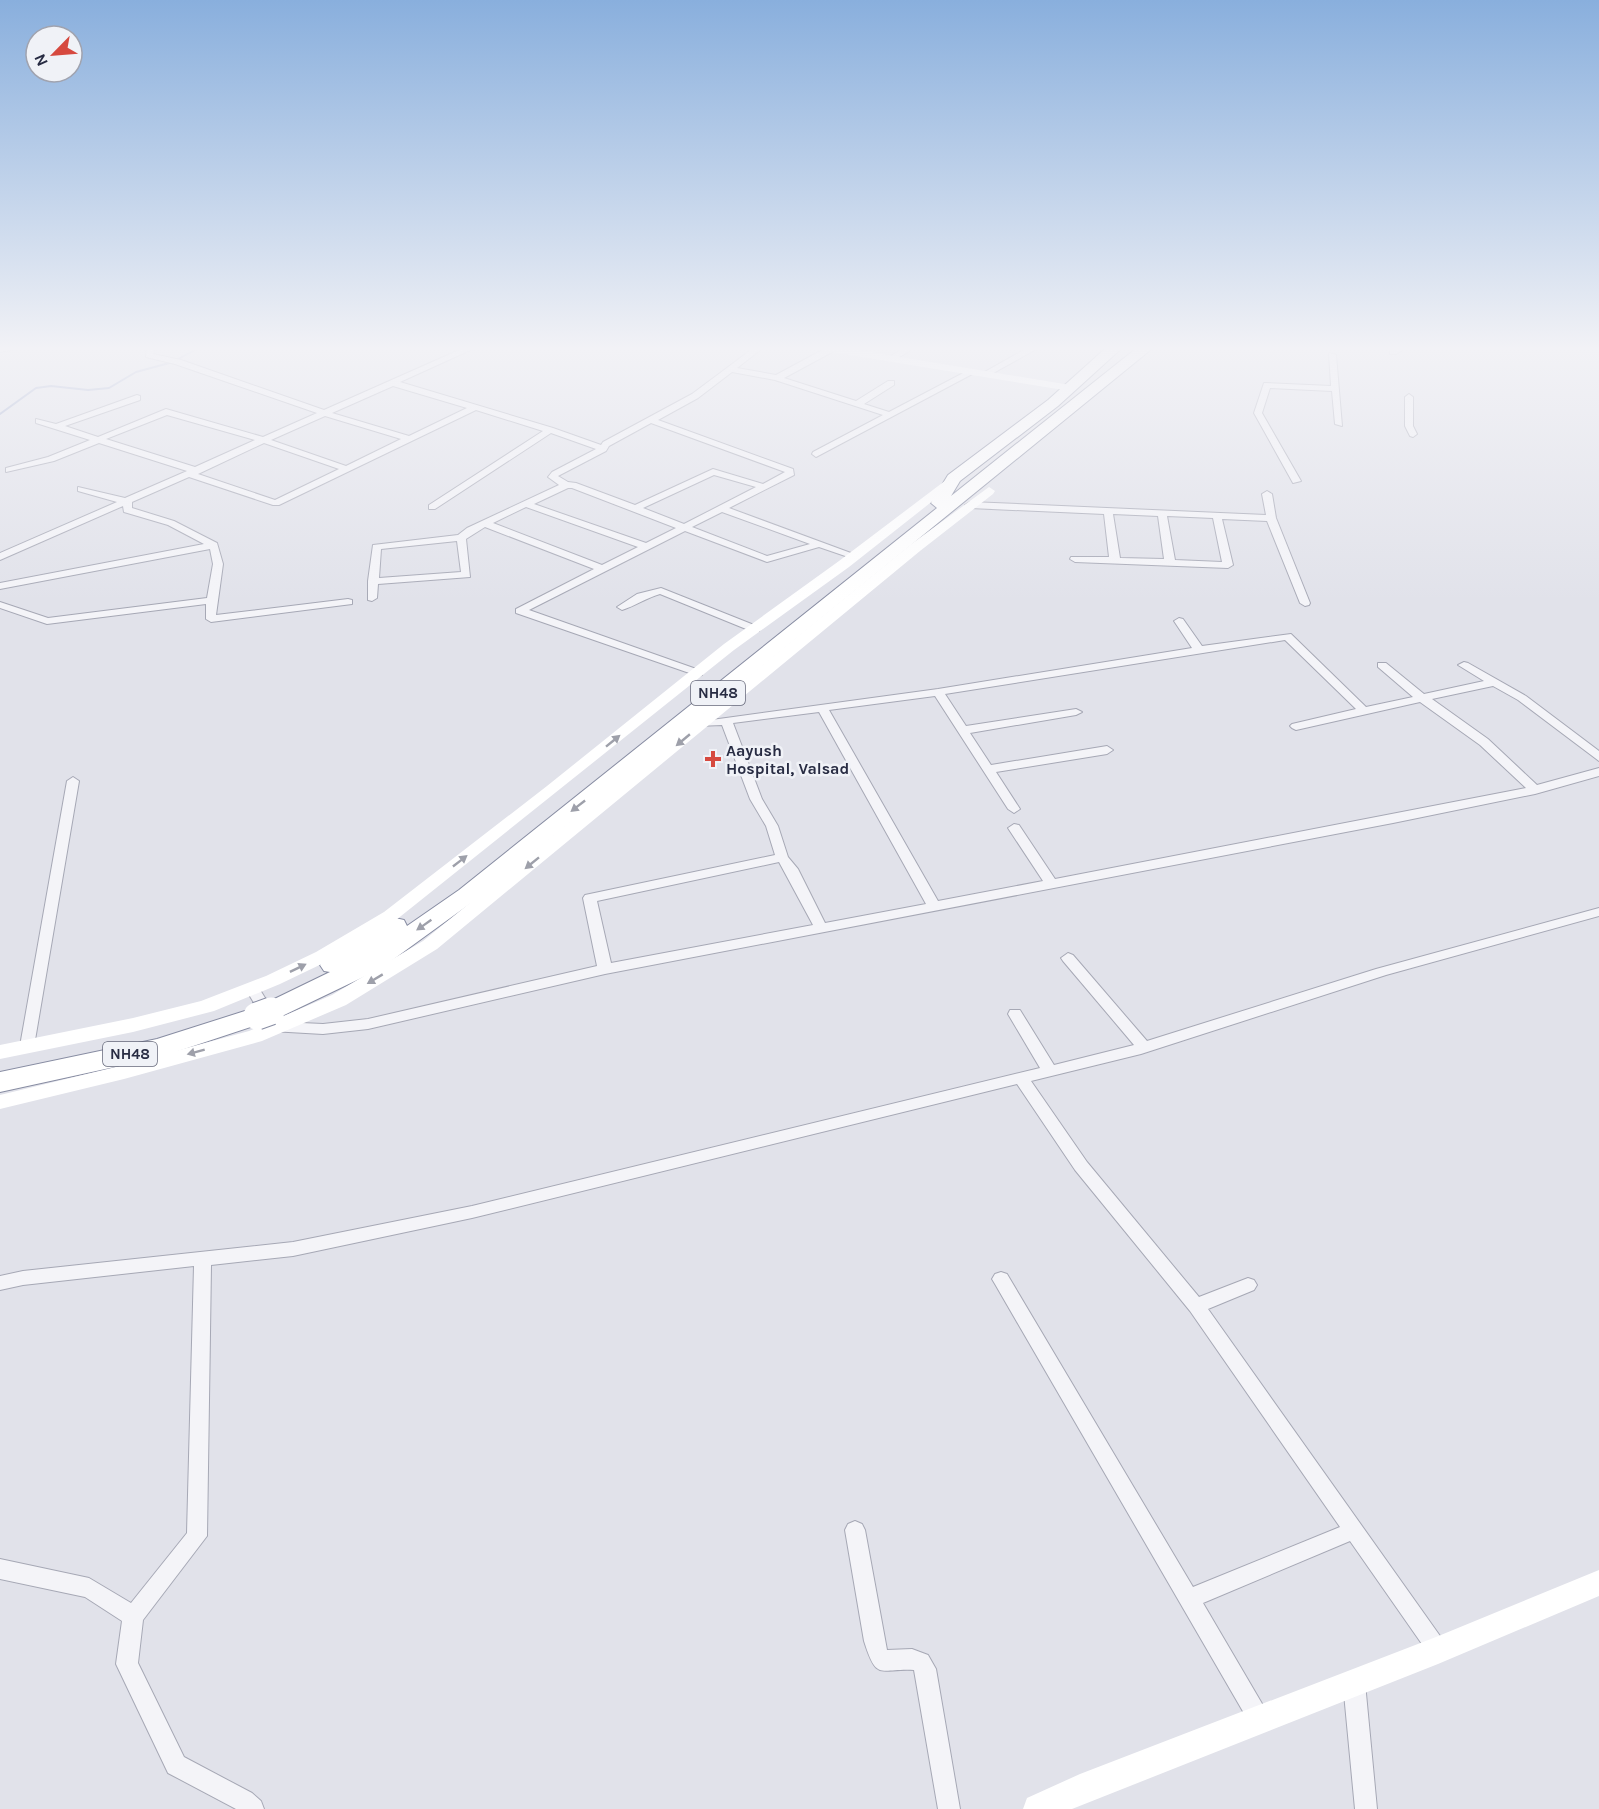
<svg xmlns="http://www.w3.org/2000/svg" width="1599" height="1809" font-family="Karla,sans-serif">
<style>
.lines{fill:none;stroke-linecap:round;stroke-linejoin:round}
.stream{stroke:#9aa7cc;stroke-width:2}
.street-casing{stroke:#a6a8b5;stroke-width:2}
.highway-casing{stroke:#878ca2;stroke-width:2}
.street{fill:#f4f4f8;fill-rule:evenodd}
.secondary{fill:#fff;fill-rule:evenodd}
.highway{fill:#fff;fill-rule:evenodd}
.highway-bridge-casing{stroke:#878ca2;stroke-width:29;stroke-linecap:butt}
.highway-bridge{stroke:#fff;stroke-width:27}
.oneway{fill:#9ea0aa}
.poi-dot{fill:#d6493f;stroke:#f0f2f7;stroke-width:2}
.labels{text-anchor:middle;stroke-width:5;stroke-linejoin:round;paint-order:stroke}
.shield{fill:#f0f2f7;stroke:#646779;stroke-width:1.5}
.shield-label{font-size:15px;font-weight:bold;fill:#282c43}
.poi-label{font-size:16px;font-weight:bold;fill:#282c43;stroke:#f0f2f7;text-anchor:start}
</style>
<rect width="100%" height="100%" fill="#e1e2ea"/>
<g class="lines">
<!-- stream -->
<path class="stream" d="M0,414L36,388L51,386L88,390L109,388L136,372L173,362L200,347"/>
<!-- street casing -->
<g class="street-casing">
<path id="street" d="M26,347L0,352V348Z
M147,347H155L153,354L181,360L324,410L466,347H477L400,382L553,428L601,445L603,442L692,394L755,347H764L737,368L776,375L828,347H834V351L784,378L856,401L888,381H894V385L864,404L889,412L969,370L976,372L816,457L812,454L813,452L883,415L775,380L732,372L698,398L658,420L793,469L794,475L729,508L859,556L854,559L819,547L767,562L685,531L529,610L702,671V675L698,676L516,613V609L594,569L485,527L466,539L470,577L378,584L377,598L372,601L368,600V581L373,545L458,535L467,528L559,485L548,477L552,472L596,449L551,433L435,509H429V505L543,431L476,410L279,505H273L189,477L132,502V508L174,521L217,543L223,564L216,615L348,599L352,600V604L211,622L206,619V604L47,624L0,608V602L48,618L207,598L213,564L210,549L0,589V583L204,544L168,525L124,512L123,506L0,560V553L117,502L78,491V487L125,498L187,471L99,443L54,461L6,472V468L48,457L90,440L36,423V419L56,424L137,395L140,396V400L65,426L98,437L166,409L263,437L317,413L175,364L146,357ZM393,386L467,408L409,436L332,413ZM167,415L255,440L195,467L106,439ZM325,416L401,439L346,466L271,440ZM651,423L785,472L763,484L713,469L635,505L576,483L568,482L558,476L606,451L609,446ZM264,443L339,469L275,500L198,474ZM714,475L756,487L684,524L643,508ZM568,488H572L676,528L646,543L534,504ZM526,507L638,547L602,565L493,523ZM722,512L810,544L767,556L692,527ZM457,541L461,572L379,578L381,549Z
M906,347H916L893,361L886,359Z
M1029,347H1040L988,376L981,374Z
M1396,347H1407L1396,354H1390V350Z
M1329,353L1336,355L1342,426L1335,424L1332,391L1270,388L1262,413L1301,481L1293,483L1254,413L1264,383L1331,386Z
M1409,394L1413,397V426L1417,434L1413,437L1410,436L1405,426V397Z
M1267,491L1272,494L1276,518L1310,603L1309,605L1305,606L1300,603L1267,521L1222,519L1233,565L1228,568L1075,562L1070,559L1071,557H1109L1104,514L970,508L965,505L970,502L1266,515L1262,494ZM1113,514L1158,516L1164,559L1120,558ZM1167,516L1213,518L1222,562L1175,560Z
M661,588L759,627L760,629L759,631H751L660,594C646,598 635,606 622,610L617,607L637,594Z
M1179,618L1183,619L1202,646L1291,634L1366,707L1413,697L1378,667V663H1386L1424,694L1484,681L1458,665L1464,662L1468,663L1526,696L1599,751V761L1518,700L1493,686L1432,699L1488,739L1537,785L1599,768V776L1535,794L1393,823L605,974L368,1029L323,1034L271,1031L245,988L247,985H257L280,1022L323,1024L368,1019L597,966L583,898L585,895L775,855L766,826L750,799L722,725L697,726L695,724L697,722L938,689L1192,648L1174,621ZM1285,640L1356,709L1292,724L1290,726L1292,728L1296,730L1420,702L1480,745L1526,788L1055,879L1019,825L1014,824L1008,828L1043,881L938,901L829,710L935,696L1008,809L1014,813L1020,809L996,772L1107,754L1113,750L1107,746L991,765L970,733L1076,715L1082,712L1076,709L966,726L945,694ZM819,712L926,904L825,923L798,869L788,857L778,826L762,799L733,723ZM779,862L813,925L611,963L597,901Z
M73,777L79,781L34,1046L32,1050H22L20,1046L67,781Z
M1599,908V916L1386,975L1141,1054L1031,1081L1087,1162L1199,1297L1248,1278L1254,1280L1257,1285L1254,1290L1208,1309L1445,1643L1449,1650L1445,1657L1438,1660L1431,1657L1350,1541L1203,1603L1271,1719L1268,1727L1260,1730L1252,1727L995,1284L992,1279L995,1274L1001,1272L1007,1274L1193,1587L1340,1527L1190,1311L1075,1170L1017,1084L472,1218L293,1256L211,1265L207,1536L143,1620L138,1663L184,1757L252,1793L261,1801L264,1809H236L168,1773L116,1664L122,1621L85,1597L0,1579V1559L89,1578L131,1603L187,1533L194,1266L23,1285L0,1290V1276L23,1271L293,1242L472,1206L1040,1068L1008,1014L1010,1010H1020L1054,1065L1134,1045L1063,961L1061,958L1068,953L1073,955L1147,1041L1376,969Z
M855,1521L862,1524L865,1530L887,1650L912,1649L928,1655L936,1669L960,1809H938L914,1670C879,1668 877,1682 864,1641L845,1530L848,1524Z
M1354,1672L1362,1675L1365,1683L1377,1809H1355L1343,1683L1346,1675Z"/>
</g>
<!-- highway casing -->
<g class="highway-casing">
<path id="highway" d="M1107,347H1123L1058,406L960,481L951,496L1138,347H1154L475,900L380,969L280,1017L268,1019L266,1022L160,1057L0,1092V1072L157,1039L248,1010L260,1008L262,1005L330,972L324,971L320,965L324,959L386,920L395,918L404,920L407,926L459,890L937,508L931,503L948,475L1048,400Z"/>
</g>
<!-- street -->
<use href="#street" class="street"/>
<!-- secondary -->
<path class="secondary" d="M814,347H840L1070,385L1076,388L1070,391L819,350Z
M954,474L960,478L958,481L849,567L734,650L396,920L330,960L280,984L214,1011L133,1032L0,1059V1045L133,1018L201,1001L266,976L316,952L384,912L547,786L724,644L839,561Z
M989,487L995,491L993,494L920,551L437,949L346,1005L262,1041L124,1079L0,1109V1095L124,1065L249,1031L332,995L423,941L910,545Z
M1599,1570V1596L1438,1664L1072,1809H1023L1027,1798L1080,1774L1436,1637Z"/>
<!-- highway -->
<use href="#highway" class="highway"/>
<!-- highway-bridge casing -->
<g class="highway-bridge-casing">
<path id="highway-bridge" d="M257,1016L271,1011"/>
</g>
<!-- highway-bridge -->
<use href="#highway-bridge" class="highway-bridge"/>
</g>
<!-- one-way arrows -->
<defs><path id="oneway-solid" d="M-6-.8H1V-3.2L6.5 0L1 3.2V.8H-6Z" transform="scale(1.5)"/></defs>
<g class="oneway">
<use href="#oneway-solid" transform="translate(683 740) rotate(140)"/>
<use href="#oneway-solid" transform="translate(613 741) rotate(-39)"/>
<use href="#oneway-solid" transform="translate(578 806) rotate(142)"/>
<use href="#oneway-solid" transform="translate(460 861) rotate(-38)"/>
<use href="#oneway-solid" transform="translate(532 863) rotate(141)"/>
<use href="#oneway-solid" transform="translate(424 925) rotate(145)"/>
<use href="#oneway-solid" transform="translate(298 968) rotate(-26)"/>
<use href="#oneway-solid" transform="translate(375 979) rotate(149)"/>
<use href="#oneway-solid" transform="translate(196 1052) rotate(165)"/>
</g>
<!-- sky -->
<linearGradient id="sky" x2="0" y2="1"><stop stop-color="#89afdd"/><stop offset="0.58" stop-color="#f2f2f6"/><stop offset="1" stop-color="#f2f2f6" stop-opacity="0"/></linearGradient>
<rect width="1599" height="601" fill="url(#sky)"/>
<!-- markers -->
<path class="poi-dot" d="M710 750h6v6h6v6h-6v6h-6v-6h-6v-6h6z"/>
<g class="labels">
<!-- shield labels -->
<g class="shield">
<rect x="691" y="681" width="54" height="24" rx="4.5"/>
<rect x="103" y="1042" width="54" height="24" rx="4.5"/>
</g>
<g class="shield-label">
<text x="718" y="698">NH48</text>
<text x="130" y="1059">NH48</text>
</g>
<!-- poi labels -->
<g class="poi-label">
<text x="726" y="756">Aayush<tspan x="726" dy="18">Hospital, Valsad</tspan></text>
</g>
</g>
<!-- north arrow -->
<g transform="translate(54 54) rotate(245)"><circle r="28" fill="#f0f2f7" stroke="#a0a3af" stroke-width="1.5"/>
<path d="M0-4.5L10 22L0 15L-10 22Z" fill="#d6493f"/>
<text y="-9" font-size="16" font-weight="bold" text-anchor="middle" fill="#282c43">N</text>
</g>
</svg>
